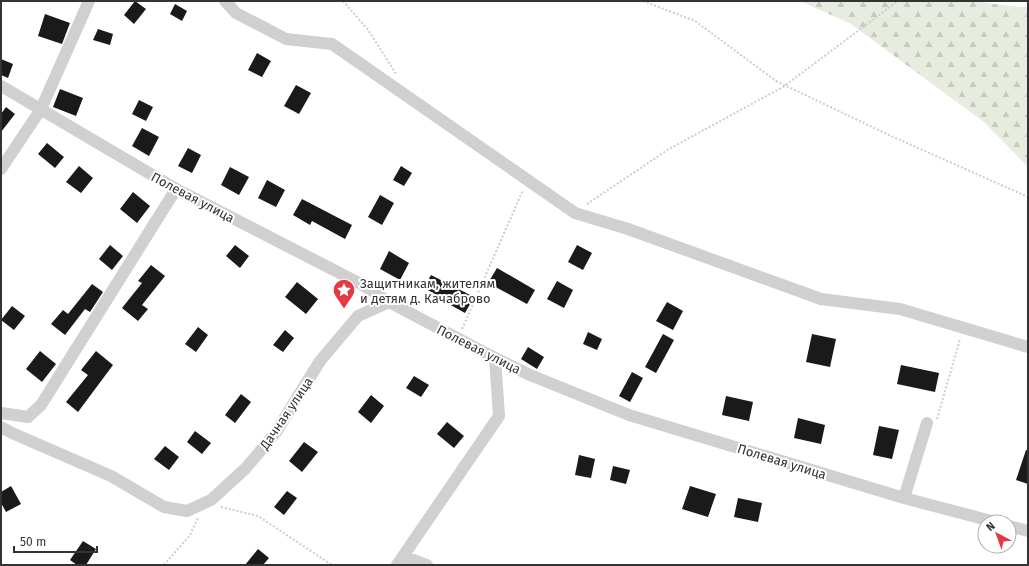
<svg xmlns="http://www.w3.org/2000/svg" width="1029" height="566" font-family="'Fira Sans',sans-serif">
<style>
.forest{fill:url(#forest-firs)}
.building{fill:#1a1a1a}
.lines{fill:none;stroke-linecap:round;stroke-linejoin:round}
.path{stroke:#cdcdcd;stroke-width:2;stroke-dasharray:2 2;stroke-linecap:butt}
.minor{stroke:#d0d0d0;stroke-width:12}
.labels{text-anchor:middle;stroke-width:4;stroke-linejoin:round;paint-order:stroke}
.street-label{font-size:13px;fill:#333;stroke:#fff}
.poi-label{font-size:13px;fill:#333;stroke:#fff;text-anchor:start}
</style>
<defs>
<pattern id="forest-firs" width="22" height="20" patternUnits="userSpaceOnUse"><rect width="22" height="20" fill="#e6ecdf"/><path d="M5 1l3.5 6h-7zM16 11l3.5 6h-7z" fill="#c6cbc0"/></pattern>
</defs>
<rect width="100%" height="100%" fill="#fff"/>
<!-- forest -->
<path class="forest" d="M800,1H973L1017,7H1028V167L984,122L851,24Z"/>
<!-- building -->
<path class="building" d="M135,1L146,9L134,24L124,15Z
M175,4L187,11L182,21L170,14Z
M45,14L70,23L62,44L38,36Z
M98,29L113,34L110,45L93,40Z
M257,53L271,61L262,77L248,70Z
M1,59L13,64L8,78L1,75Z
M296,85L311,93L299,114L284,106Z
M60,89L83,98L76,116L53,107Z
M139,100L153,107L146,121L132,114Z
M6,107L15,114L1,132V114Z
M142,128L159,137L149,156L132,146Z
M47,143L64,157L55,168L38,154Z
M188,148L201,155L192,173L178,166Z
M79,166L93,178L81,193L66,182Z
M401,166L412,173L404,186L393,180Z
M230,167L249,177L239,195L221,185Z
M267,180L285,190L276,207L258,198Z
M133,192L150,206L137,223L120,209Z
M380,195L394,203L382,225L368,217Z
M302,199L352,225L345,239L312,221L310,225L293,215Z
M110,245L123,256L112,270L99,259Z
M235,245L249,256L240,268L226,256Z
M577,245L592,253L583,270L568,262Z
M389,251L409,263L400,280L380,269Z
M151,265L165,276L142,305L148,309L138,321L122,308L142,283L138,281Z
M497,268L535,290L527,304L488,283Z
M431,275L474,297L465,313L447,303L448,301L424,288Z
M557,281L573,290L564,308L547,299Z
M297,282L318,299L306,314L285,297Z
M92,284L103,292L90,312L85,309L65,335L51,324L63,310L68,314Z
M667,302L683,311L673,330L656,321Z
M12,306L25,316L14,330L1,320Z
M198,327L208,335L196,352L185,344Z
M285,330L294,338L283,352L273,345Z
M588,332L602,339L597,350L583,344Z
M663,334L674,340L656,373L645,367Z
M812,334L836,339L830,367L806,362Z
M528,347L544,357L537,369L521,359Z
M40,351L56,364L42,382L26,369Z
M96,351L113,365L78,412L66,402L88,375L81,370Z
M901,365L939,373L935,392L897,384Z
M632,372L643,378L630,402L619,396Z
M414,376L429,385L421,397L406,388Z
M241,394L251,402L235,423L225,415Z
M371,395L384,406L371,423L358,412Z
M726,396L753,402L749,421L722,415Z
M798,418L825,425L821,444L794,438Z
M447,422L464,436L454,448L437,434Z
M879,426L899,430L892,459L873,455Z
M195,431L211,443L202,454L187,442Z
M304,442L318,452L302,472L289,461Z
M165,446L179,457L169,470L154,459Z
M1026,450H1028V484L1016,480Z
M579,455L595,459L591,478L575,475Z
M613,466L630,470L626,484L610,480Z
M11,486L21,504L6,512L1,503V492Z
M690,486L716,494L708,517L682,509Z
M287,491L297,498L284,515L274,507Z
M738,498L762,503L758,522L734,517Z
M83,541L96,549L86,565H77L70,560Z
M258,549L269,558L263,565H245Z"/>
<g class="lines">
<!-- path -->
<path class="path" d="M343,1L369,31L396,74
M643,1L695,21L776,81
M776,81L889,135L1028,197
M587,204L669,149L783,87L898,1
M462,329L523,190
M937,419L960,339
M221,507L258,516L332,565
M164,565L190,535L198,518"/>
<!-- minor -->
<path class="minor" d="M225,1L236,13L286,39L332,44L575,213L628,229L821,299L900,309L1028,347
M1,86L176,189L361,284L389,302L495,358L530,375L629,415L904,498L995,522
M1,169L41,109L89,1
M1,413L28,417L41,405L176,189
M1,427L12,433L111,476L164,507L187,511L211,500L246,468L276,432L320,361L358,316L389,302
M904,498L927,423
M1009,526L1028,531
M403,556L427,565
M397,565L499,416L495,358"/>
</g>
<!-- icons -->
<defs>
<g id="sight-pin" transform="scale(1.15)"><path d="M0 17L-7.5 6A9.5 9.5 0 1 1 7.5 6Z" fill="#e63946" stroke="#fff"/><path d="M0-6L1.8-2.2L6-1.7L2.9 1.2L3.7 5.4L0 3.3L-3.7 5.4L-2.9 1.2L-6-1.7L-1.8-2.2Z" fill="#fff"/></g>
</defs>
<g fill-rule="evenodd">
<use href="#sight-pin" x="344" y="290"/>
</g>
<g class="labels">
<!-- street labels -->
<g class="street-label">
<text transform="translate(193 197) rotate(28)" y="5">Полевая улица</text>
<text transform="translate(479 349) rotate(27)" y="5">Полевая улица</text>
<text transform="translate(286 413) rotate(-56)" y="5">Дачная улица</text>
<text transform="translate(782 461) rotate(17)" y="5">Полевая улица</text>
</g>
<!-- poi labels -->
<g class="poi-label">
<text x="360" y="288">Защитникам, жителям<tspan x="360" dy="15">и детям д. Качаброво</tspan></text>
</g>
</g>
<!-- border -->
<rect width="1029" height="566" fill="none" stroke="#333333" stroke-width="4"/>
<!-- north arrow -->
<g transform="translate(997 534) rotate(319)"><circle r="19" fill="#ffffff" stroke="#adadad"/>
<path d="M0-3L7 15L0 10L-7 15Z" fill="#e63946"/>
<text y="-6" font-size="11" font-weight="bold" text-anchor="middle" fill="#333333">N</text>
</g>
<!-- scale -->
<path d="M14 546v6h83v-6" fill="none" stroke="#333333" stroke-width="2"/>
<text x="20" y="546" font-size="12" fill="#333333" stroke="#ffffff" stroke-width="3" paint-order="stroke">50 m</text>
</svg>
